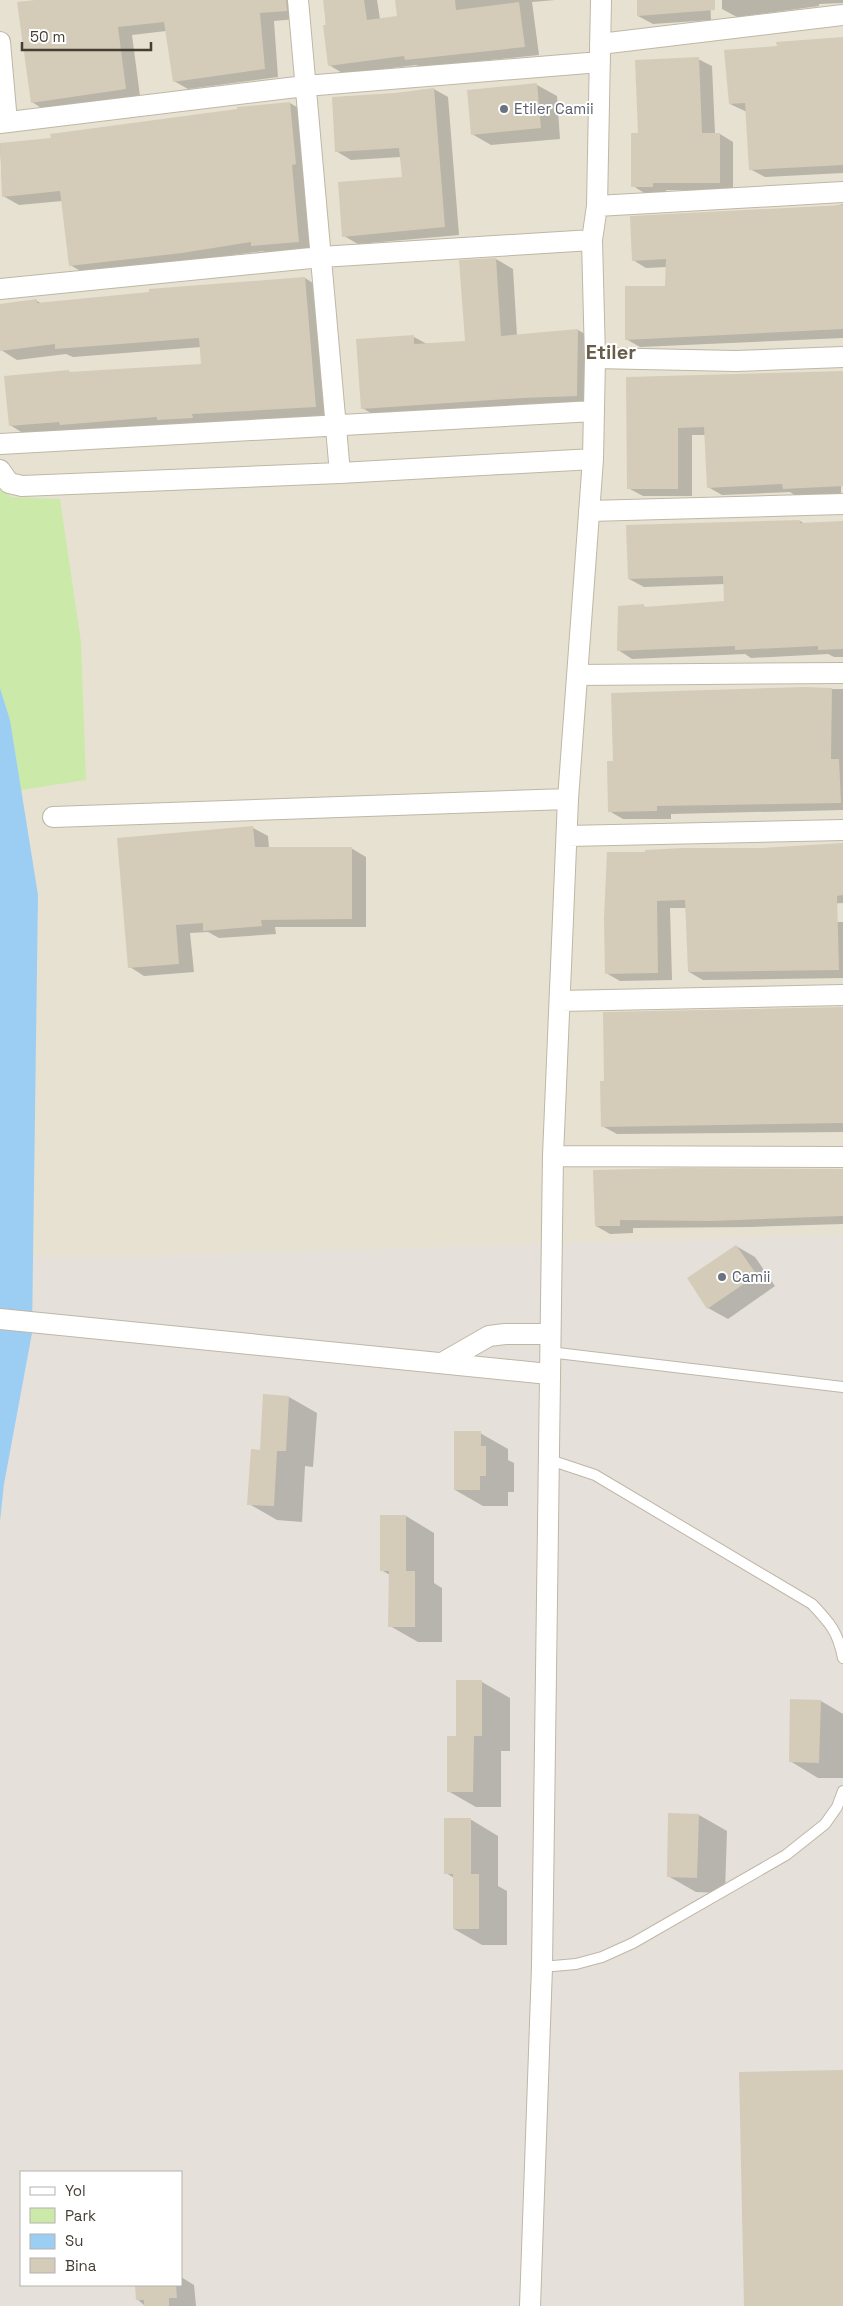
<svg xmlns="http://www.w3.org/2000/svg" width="843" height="2306" font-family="'Space Grotesk',sans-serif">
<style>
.residential{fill:#e7e1d2;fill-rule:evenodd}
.industrial{fill:#e5e0d9;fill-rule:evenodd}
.green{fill:#cbeaaa}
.water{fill:#9ccef4}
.shadow{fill:#0003}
.building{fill:#d5cbb9}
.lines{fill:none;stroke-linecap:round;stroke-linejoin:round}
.lane-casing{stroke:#bfb7a6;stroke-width:12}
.street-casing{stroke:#bfb7a6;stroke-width:22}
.lane{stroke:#fff;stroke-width:10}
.street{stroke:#fff;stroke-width:20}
.worship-dot{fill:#6b7280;stroke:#fff;stroke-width:2}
.labels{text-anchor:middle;stroke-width:4;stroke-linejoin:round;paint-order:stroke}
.worship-label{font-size:15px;fill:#5b616d;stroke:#fff;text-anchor:start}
.district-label{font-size:20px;font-weight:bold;fill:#695d4a;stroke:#fff}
</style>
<rect width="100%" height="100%" fill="#f3efe4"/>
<!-- residential -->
<path class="residential" d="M0,0H843V2306H0ZM21,2172H181V2285H21Z"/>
<!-- industrial -->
<path class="industrial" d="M843,1235V2306H0V1257H106ZM21,2172H181V2285H21Z"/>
<!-- green -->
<path class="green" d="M0,486L11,497L60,499L81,642L86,780L21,790L10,720L0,688Z"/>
<!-- water -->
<path class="water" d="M0,688L10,720L38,895L32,1333L4,1484L0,1521Z"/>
<!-- shadow -->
<path class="shadow" d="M50,0H294L296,19L274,21L278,77L188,89L174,81L166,31L132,35L140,96L46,111L32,102Z
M324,0H377L380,19L398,17L396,0H555L532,2L539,55L421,67L416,65L344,74L329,65Z
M638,0H710L711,20L653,24L638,16Z
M722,0H843V3L819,4V6L737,17L722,9Z
M843,39V173L765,177L750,169L747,112L730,104L778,48Z
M698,59L712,66L715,134H720L733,142V190H666V194H646L633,186L639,134Z
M537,85L557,96L560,139L491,145L472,134L468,91Z
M434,89L448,97L459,235L358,244L344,236L403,179L401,157L351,160L336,151L395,94Z
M290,103L305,112L314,250L268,254L263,251L86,274L70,265L62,201L19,205L3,196L0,145L52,139Z
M843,204V338L640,347L626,339L666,287L667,267L646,268L633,260Z
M496,259L513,269L517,336L578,330L595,340L594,405L380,418L362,408L414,337L427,344L466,342Z
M305,278L321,288L331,415L26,435L10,425L68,371L71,373L203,365L201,347L73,357L66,354L17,360L1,350L0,305L37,301L42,304Z
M843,373L841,494L798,497L790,492L722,495L708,487L705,435H692V496H643L628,488L627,378Z
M800,521L805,524L843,523V657H834L828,654L751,658L745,654L632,659L618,650L643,606L648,608L725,602V584L644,587L629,579Z
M843,689V810L671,814V819H623L609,811L614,762L745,690Z
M253,828L268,836L269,848H351L366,857V927H275L276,934L219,938L208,932L190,933L194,972L144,976L130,967Z
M843,846V903L797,906L798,922H843V978L703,980L689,972L686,908H670L672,980L620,981L606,973L605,919L762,849Z
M843,1008V1132L617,1134L602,1126Z
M843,1170V1224L750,1227L633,1228V1233L610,1234L596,1226L595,1171Z
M736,1246L755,1257L775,1286L728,1319L708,1308Z
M289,1397L317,1413L313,1467L305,1466L302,1522L277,1520L249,1504L261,1451Z
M480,1433L508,1449V1460L514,1463V1492H508V1506H483L455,1490Z
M381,1516H406L434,1533V1583L442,1588V1642H418L390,1626V1575L381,1570Z
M457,1681L482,1682L510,1698V1751H501V1807H476L448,1791L457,1737Z
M821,1701L843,1714V1778H818L790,1761Z
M699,1815L727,1831L725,1893L696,1892L668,1876Z
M470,1819L498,1836V1886L507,1891V1945H482L454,1929V1878L446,1873Z
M181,2277L194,2285L196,2306H145L137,2299L136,2285H181Z"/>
<!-- building -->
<path class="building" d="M35,0H286L287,11L260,13L265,69L173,82L164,22L118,27L126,89L31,103L17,2Z
M323,0H364L367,20L397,16L395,0H455L456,10L519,2L525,47L405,60L404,56L328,66L323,25H326Z
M637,0H715V10L637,16Z
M843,37V165L749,170L745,103L729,104L724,50L777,46L776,42Z
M699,57L702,133H720V183H653V187H631V133H638L635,60Z
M537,83L541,128L471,135L467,90Z
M434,88L445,227L342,237L338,182L402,177L399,148L335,152L332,97L395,93Z
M290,102L296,164L292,165L299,242L251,246V242L182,253L69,266L60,191L2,197L0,143L51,138L50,134L237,109V107Z
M843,205V329L625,340V286H665L666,259L632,261L630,216Z
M496,258L501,336L578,329L577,396L522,398L361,409L356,339L414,335V344L465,341L459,260Z
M305,277L316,407L192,414L193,418L157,420V417L60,425L59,422L9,426L4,376L69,370V372L201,364L199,338L55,349V344L0,351V304L37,299V303L149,292V289Z
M843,371V486L783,489L782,484L707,488L704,427L678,428V489H627L626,377Z
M800,520V523L843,521V649L818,650V646L735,650V646L617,651L618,606L644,604V607L724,601L723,576L628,579L626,525Z
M804,687L832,688L831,759H839L841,803L657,806V811L608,812L607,761H613L611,693Z
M253,826L255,847H352V919L261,920L262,926L203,931V923L176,925L179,964L128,968L117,838Z
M843,843V895L837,896L839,970L688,972L685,900L657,901L658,973L605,974L604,919L607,852H645V850L684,848H762Z
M843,1007V1123L601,1127L600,1081H604L603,1012Z
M682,1168L843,1169V1216L711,1221L620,1220V1226H595L593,1170Z
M736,1245L757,1275L707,1309L687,1278Z
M263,1394L289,1396L286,1451H277L274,1506L247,1505L251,1449L260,1450Z
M454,1431H481V1446H486V1476H480V1490H454Z
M380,1515H406V1571H415V1627H388L389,1571H380Z
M456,1680H482V1736H474L473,1792H447V1736H456Z
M790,1699L821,1700L819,1763L789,1762Z
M668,1813L699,1814L697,1878L667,1877Z
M444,1818H471V1874H479V1929H453V1874H444Z
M843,2070V2306H744L739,2072Z
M135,2285H176L177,2298H169V2306H144V2300H136Z"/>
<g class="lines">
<!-- lane casing -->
<g class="lane-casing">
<path id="lane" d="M549,1352L843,1387
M550,1460L595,1475L812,1604C830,1623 838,1632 843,1658
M542,1967L576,1964L602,1957L633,1943L786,1855L825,1824L837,1807L843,1791"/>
</g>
<!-- street casing -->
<g class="street-casing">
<path id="street" d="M298,0L340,473
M0,42L7,122
M600,44L843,15
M0,123L305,86L600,62
M597,206L843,192
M0,289L321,257L592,240
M595,358L736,361L843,357
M0,444L594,411
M0,470L9,483L22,486L340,473L593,459
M589,511L843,504
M577,675L843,673
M53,817L568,799
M567,836L843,830
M560,1001L843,995
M553,1156L843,1157
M0,1319L549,1374
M442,1363L489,1336L505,1334H550
M530,2306L542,1967L553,1156L568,799L593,459L595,358L592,240L597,206L601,0"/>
</g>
<!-- lane -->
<use href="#lane" class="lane"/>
<!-- street -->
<use href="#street" class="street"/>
</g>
<!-- markers -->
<g class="worship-dot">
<circle cx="504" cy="109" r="5"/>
<circle cx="722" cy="1277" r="5"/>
</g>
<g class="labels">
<!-- worship labels -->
<g class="worship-label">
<text x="514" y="114">Etiler Camii</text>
<text x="732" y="1282">Camii</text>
</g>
<!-- district labels -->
<g class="district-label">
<text x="611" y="359">Etiler</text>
</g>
</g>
<!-- legend -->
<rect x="20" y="2171" width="162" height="115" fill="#ffffff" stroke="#b5b2ad"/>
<rect x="30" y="2187" width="25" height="8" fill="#ffffff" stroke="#b5b2ad"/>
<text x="65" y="2196" font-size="15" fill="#453f33">Yol</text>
<rect x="30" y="2208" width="25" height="15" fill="#cbeaaa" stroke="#b5b2ad"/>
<text x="65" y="2221" font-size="15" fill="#453f33">Park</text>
<rect x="30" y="2234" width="25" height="15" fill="#9ccef4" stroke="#b5b2ad"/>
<text x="65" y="2246" font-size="15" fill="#453f33">Su</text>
<rect x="30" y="2258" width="25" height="15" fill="#d5cbb9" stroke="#b5b2ad"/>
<text x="65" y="2271" font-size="15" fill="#453f33">Bina</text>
<!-- scale -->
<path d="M22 42v8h129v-8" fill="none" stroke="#453f33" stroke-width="2.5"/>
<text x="30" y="42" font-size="15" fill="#453f33" stroke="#ffffff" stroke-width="4" paint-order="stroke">50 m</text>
</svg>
